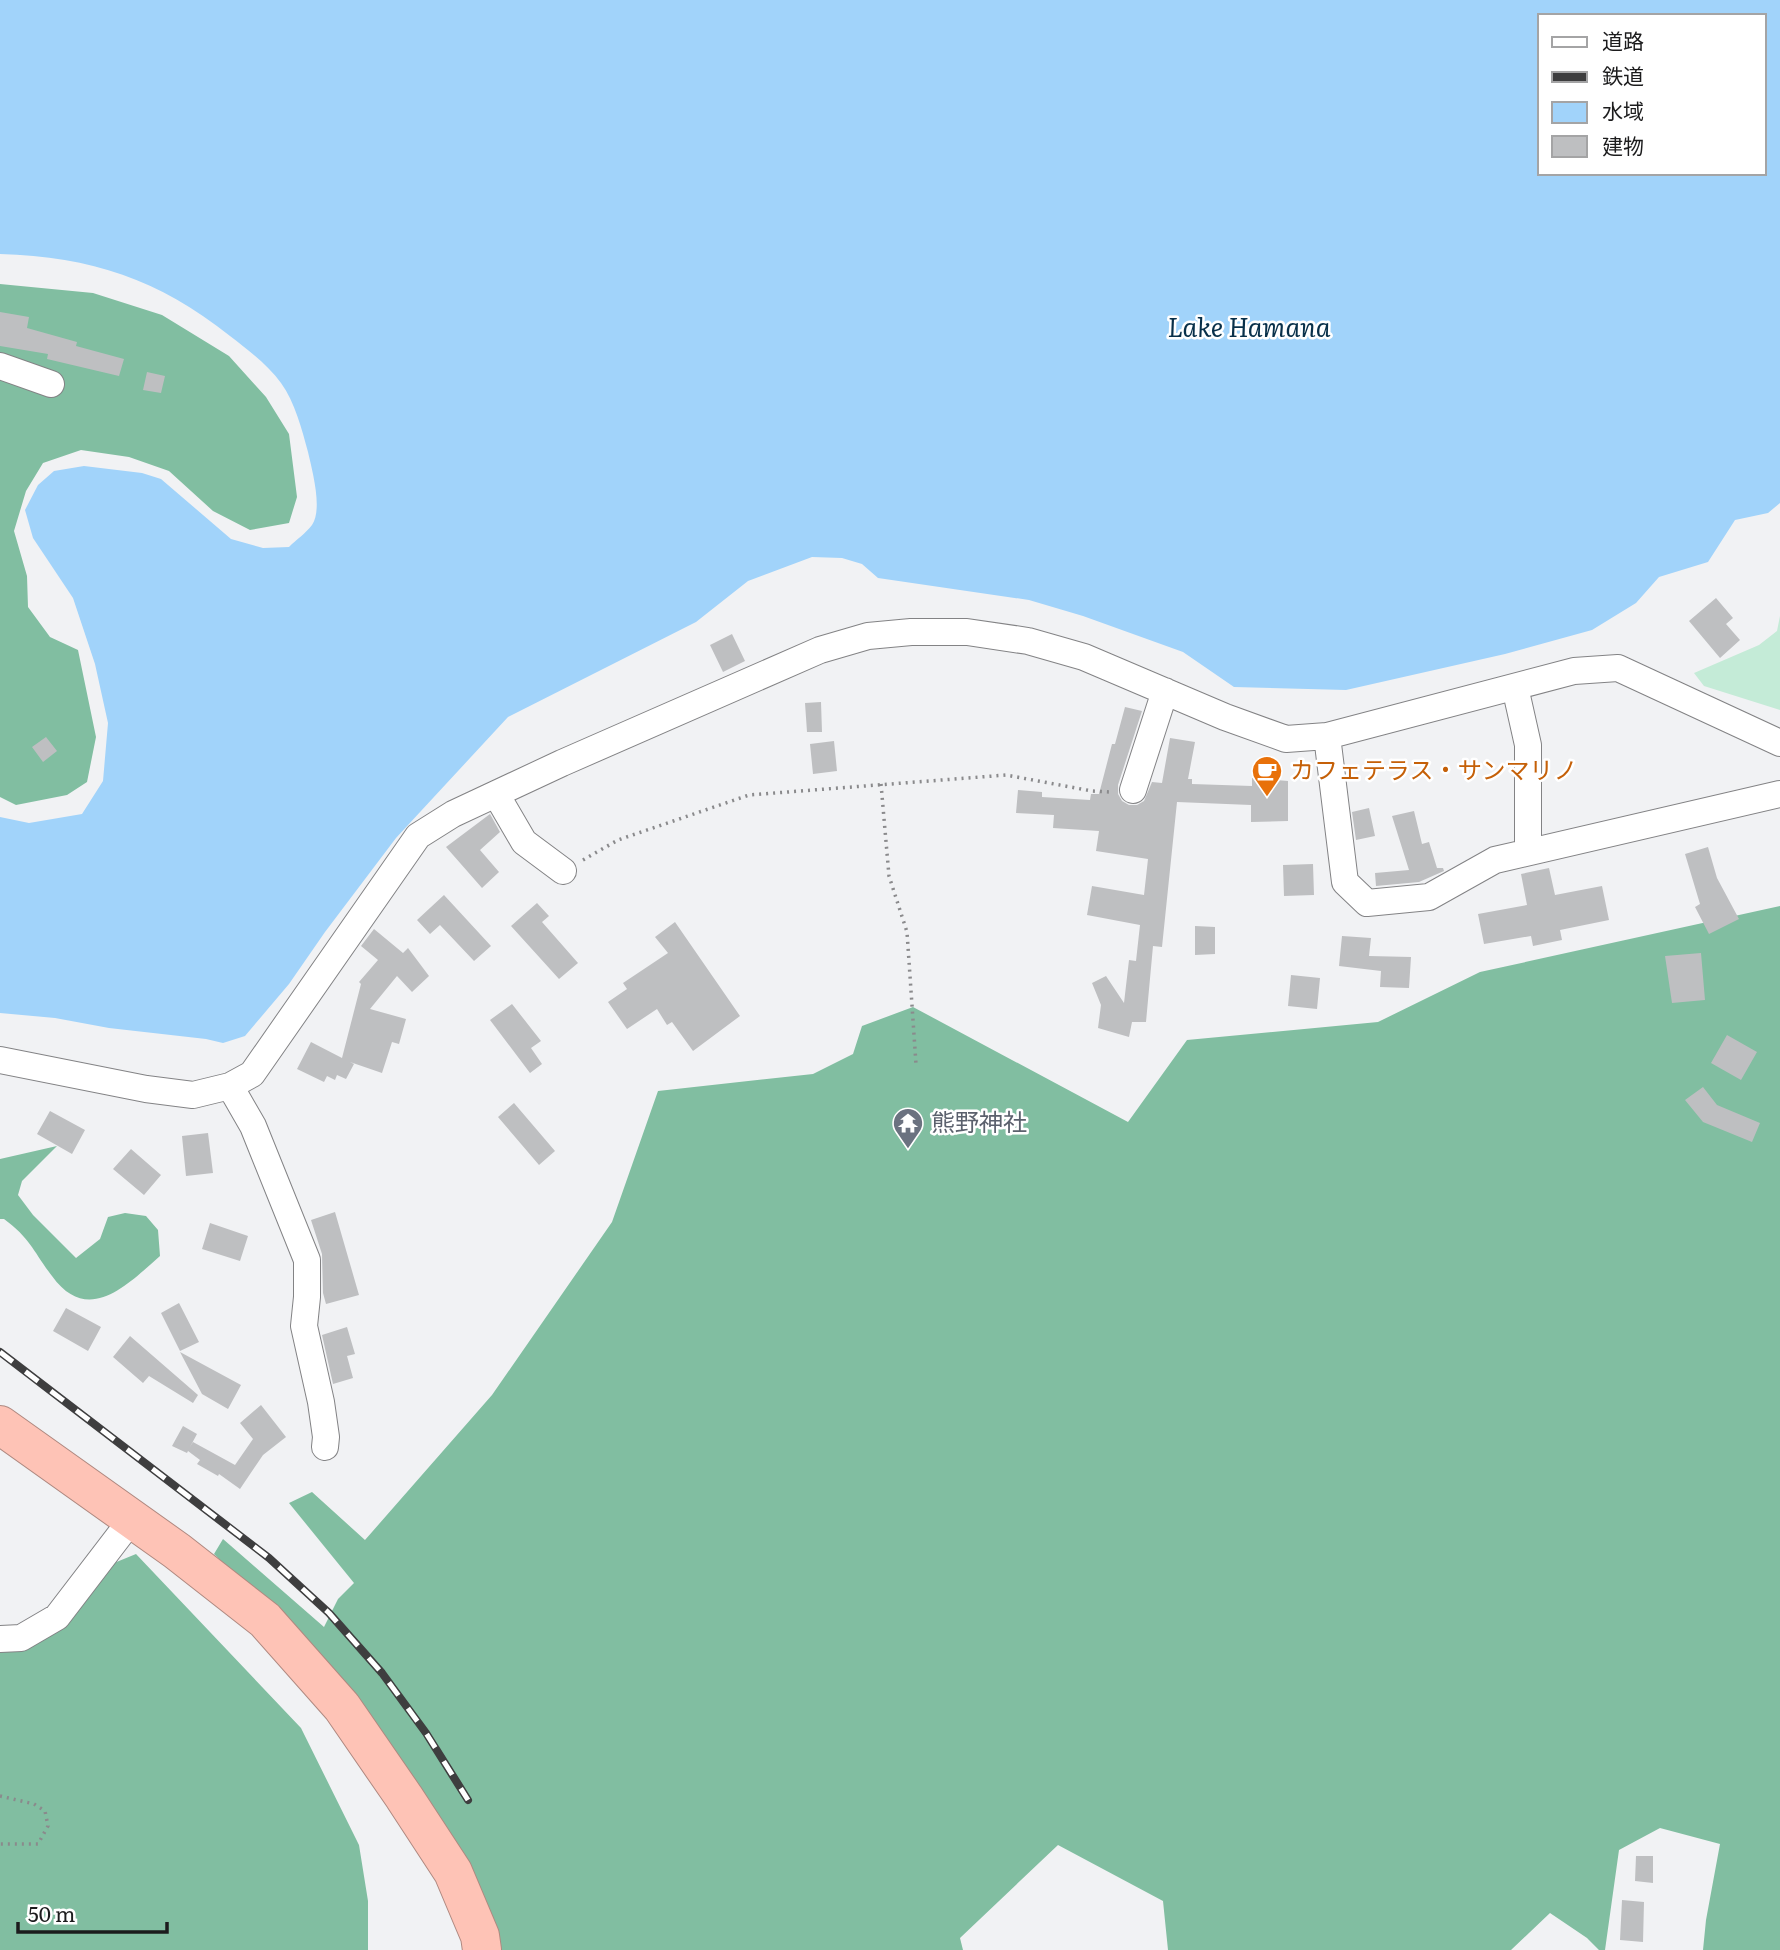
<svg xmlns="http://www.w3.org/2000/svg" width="1780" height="1950" font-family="Literata,'Noto Sans JP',serif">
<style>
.green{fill:#c4ebd7}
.forest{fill:#81bea1}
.water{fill:#a1d3fa;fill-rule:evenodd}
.building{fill:#bebfc1}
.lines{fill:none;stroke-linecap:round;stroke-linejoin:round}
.minor-casing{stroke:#838385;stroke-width:28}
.highway-casing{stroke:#af8980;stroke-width:40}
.path{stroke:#8a8a8c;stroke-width:3.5;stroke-dasharray:2 5;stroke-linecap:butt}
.minor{stroke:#fff;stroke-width:26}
.highway{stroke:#fec3b6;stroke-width:38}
.rail-casing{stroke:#3e3e3f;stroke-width:8}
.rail{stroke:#fff;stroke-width:5;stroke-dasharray:16;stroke-linecap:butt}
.labels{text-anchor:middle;stroke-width:5;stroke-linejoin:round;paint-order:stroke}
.food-label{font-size:24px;fill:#c56008;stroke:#fff;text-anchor:start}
.worship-label{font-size:24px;fill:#5b616d;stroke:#fff;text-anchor:start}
.water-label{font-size:26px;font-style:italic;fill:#08304a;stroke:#fff}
</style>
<rect width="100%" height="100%" fill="#f1f2f4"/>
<!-- green -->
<path class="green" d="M1780,616V710L1704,686L1694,673L1759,645L1777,631Z"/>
<!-- forest -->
<path class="forest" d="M0,284L93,293L162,315L229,356L266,397L289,434L297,497L289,523L250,530L213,511L169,471L129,457L81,450L43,463L26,491L14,531L27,576L28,607L50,637L78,650L96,737L87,782L67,795L16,805L0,797Z
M1780,906V1950H1703L1706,1920L1720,1844L1660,1828L1619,1850L1605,1950H1599L1587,1938L1550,1913L1511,1950H1168L1163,1901L1058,1845L960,1938L963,1950H493L344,1684L214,1554L223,1539L324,1627L338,1599L354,1583L289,1503L312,1492L365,1540L492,1395L612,1222L658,1091L813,1074L853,1054L862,1026L913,1007L1128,1122L1187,1040L1378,1022L1480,972Z
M57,1146L22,1181L18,1195L33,1215L76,1258L100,1239L108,1217L125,1213L146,1216L158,1230L160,1256C127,1285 88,1326 52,1276C33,1251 31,1239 4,1219H0V1159Z
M136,1554L301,1728L359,1845L368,1901V1950H0V1634L57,1617L114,1563Z"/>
<!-- water -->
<path class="water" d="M0,0H1780V503L1768,513L1735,520L1708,562L1659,577L1636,603L1592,630L1505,654L1346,690L1234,687L1183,652L1083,616L1029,600L878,578L862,564L842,558L812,557L748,581L696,622L508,717L396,838L325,932L289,984L245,1036L223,1043L206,1039L109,1028L55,1018L0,1013V817L29,823L82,814L103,781L108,723L95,664L73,598L33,538L25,510L38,485L54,471L84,466L142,473L161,479L231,539L263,548L289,547C296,540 306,533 312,525C323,509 312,470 308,452C302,430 295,402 281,383C268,365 247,349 230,336C158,279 92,257 0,254ZM1540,16H1764V173H1540Z"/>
<!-- building -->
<path class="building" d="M0,312L29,317L27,328L77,342L76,346L124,359L119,376L47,359L48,354L0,346Z
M147,372L165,376L161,393L143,390Z
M1716,598L1733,618L1726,624L1740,640L1720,658L1689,621Z
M732,634L745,661L723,672L710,645Z
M821,702L822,732H807L805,703Z
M1125,707L1142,711L1118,785V794L1122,801L1129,805H1137L1144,801L1152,782L1162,783L1170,738L1195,742L1188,779H1192V784L1252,786V778L1288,781V821L1251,822V805L1177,802L1162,947L1153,946L1146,1022H1132L1129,1037L1098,1028L1101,1005L1092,983L1106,976L1124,1003L1129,960L1136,961L1140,925L1087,915L1092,886L1144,895L1148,859L1096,851L1099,831L1053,828L1054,815L1016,813L1018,790L1042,792V797L1090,800L1091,794H1099L1112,744H1115Z
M46,737L57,751L43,762L32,747Z
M834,741L837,771L813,774L810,744Z
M1369,808L1375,836L1356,840L1352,812Z
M1414,811L1422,844L1429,842L1437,868H1443L1444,871L1419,882L1376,886L1375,873L1409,870L1392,816Z
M490,814L500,832L480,850L499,872L482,888L446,847Z
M1708,847L1717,878L1739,919L1709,934L1695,907L1700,904L1685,854Z
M1313,864L1314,895L1284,896L1283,865Z
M1549,868L1555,895L1602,886L1609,920L1560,930L1562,940L1533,946L1531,936L1484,944L1478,914L1527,905L1521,874Z
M444,895L491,946L474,961L440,925L430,934L417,920Z
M537,903L549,916L542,922L578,963L559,979L511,926Z
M675,922L740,1016L693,1051L672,1022L667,1025L657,1009L627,1029L608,1002L627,989L623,983L668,953L655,937Z
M1195,926L1215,927V954L1195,955Z
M374,929L403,953L408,948L429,976L412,992L397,976L370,1009L406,1019L399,1044L392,1042L382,1073L350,1062L354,1064L346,1079L337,1075L335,1080L327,1076L324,1082L297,1069L311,1042L342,1058L361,984L359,982L378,960L361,946Z
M1342,936L1371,938L1369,956L1411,957L1409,988L1380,987L1381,971L1339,966Z
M1701,953L1705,1000L1672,1003L1665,956Z
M1291,975L1320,978L1317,1009L1288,1006Z
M512,1004L541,1041L531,1048L542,1064L530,1073L490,1020Z
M1727,1035L1757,1052L1741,1080L1711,1063Z
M1703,1087L1717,1105L1760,1123L1752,1142L1703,1122L1685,1100Z
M514,1103L555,1151L539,1165L498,1117Z
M50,1111L85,1130L72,1154L37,1134Z
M208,1133L213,1173L186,1176L182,1136Z
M131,1149L161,1175L144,1195L113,1169Z
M335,1212L359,1295L326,1304L323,1293L322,1254L311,1220Z
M210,1223L248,1236L240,1261L202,1249Z
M179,1303L199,1342L180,1351L161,1313Z
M66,1308L101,1327L88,1351L53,1331Z
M347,1327L355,1354L347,1356L353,1378L333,1384L322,1335Z
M130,1336L198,1395L193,1403L149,1376L143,1383L113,1357Z
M180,1352L241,1385L228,1409L202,1394Z
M261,1405L286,1437L263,1455L240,1489L219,1474L218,1476L197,1464L200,1460L188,1451L187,1453L172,1446L183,1426L197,1434L190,1447L193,1442L235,1465L253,1439L240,1423Z
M1636,1856H1653V1883L1635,1881Z
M1622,1900L1644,1902L1643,1942L1620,1940Z"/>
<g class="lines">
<!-- minor casing -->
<g class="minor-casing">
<path id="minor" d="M0,366L51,384
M1515,687L1528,745V851
M1327,736L1345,882L1367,903L1429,897L1495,860L1780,794
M1133,790L1165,691
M496,794L524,842L563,871
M0,1060L146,1089L193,1095L230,1086L252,1074L418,836L453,814L562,763L820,650L868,636L911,632H967L1028,641L1084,657L1225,717L1286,739L1327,736L1574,671L1618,668L1780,743
M230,1086L253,1126L307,1260V1297L304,1326L321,1402L326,1437L325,1447
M0,1639L21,1638L57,1617L132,1519"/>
</g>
<!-- highway casing -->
<g class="highway-casing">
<path id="highway" d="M0,1425L177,1551L265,1620L342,1707L404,1797L453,1872L480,1936L482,1950"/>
</g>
<!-- path -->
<path class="path" d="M881,784L889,876L907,932L916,1064
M583,860L618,840L749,795L1006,775L1092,791L1110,792
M0,1796L34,1804L45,1811L48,1826L38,1844H0"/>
<!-- minor -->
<use href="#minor" class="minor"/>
<!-- highway -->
<use href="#highway" class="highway"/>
<!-- rail casing -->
<g class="rail-casing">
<path id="rail" d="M0,1352L269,1558L329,1613L382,1673L426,1733L468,1800"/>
</g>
<!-- rail -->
<use href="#rail" class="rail"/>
</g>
<!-- icons -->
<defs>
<g id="cafe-pin" transform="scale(1.575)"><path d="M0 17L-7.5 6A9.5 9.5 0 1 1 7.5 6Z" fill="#e8710a" stroke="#fff"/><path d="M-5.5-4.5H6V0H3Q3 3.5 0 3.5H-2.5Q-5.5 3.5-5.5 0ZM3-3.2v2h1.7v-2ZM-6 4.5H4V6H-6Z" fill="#fff"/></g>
<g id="temple-pin" transform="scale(1.575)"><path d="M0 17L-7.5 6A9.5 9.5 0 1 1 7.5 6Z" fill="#6b7280" stroke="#fff"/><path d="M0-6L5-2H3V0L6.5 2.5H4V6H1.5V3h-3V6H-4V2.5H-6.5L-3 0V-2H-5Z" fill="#fff"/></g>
</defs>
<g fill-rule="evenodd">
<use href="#cafe-pin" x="1267" y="771"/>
<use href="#temple-pin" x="908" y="1123"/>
</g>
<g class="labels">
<!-- food labels -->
<g class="food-label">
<text x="1290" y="779">カフェテラス・サンマリノ</text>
</g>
<!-- worship labels -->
<g class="worship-label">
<text x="931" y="1131">熊野神社</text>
</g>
<!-- water labels -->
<g class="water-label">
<text x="1249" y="337">Lake Hamana</text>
</g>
</g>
<!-- legend -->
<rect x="1538" y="14" width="228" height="161" fill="#ffffff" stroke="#a4a4a5" stroke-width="2"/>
<rect x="1552" y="37" width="35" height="10" fill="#ffffff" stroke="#a4a4a5" stroke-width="2"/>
<text x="1602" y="49" font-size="21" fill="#1c1c1d">道路</text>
<rect x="1552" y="72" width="35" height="10" fill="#3e3e3f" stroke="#a4a4a5" stroke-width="2"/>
<text x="1602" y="84" font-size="21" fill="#1c1c1d">鉄道</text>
<rect x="1552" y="102" width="35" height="21" fill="#a1d3fa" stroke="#a4a4a5" stroke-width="2"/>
<text x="1602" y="119" font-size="21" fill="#1c1c1d">水域</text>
<rect x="1552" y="136" width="35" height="21" fill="#bebfc1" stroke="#a4a4a5" stroke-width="2"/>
<text x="1602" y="154" font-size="21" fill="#1c1c1d">建物</text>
<!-- scale -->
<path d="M18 1922v10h149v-10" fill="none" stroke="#1c1c1d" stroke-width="3.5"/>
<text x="28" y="1922" font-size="21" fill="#1c1c1d" stroke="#ffffff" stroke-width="5" paint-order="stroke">50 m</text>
</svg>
